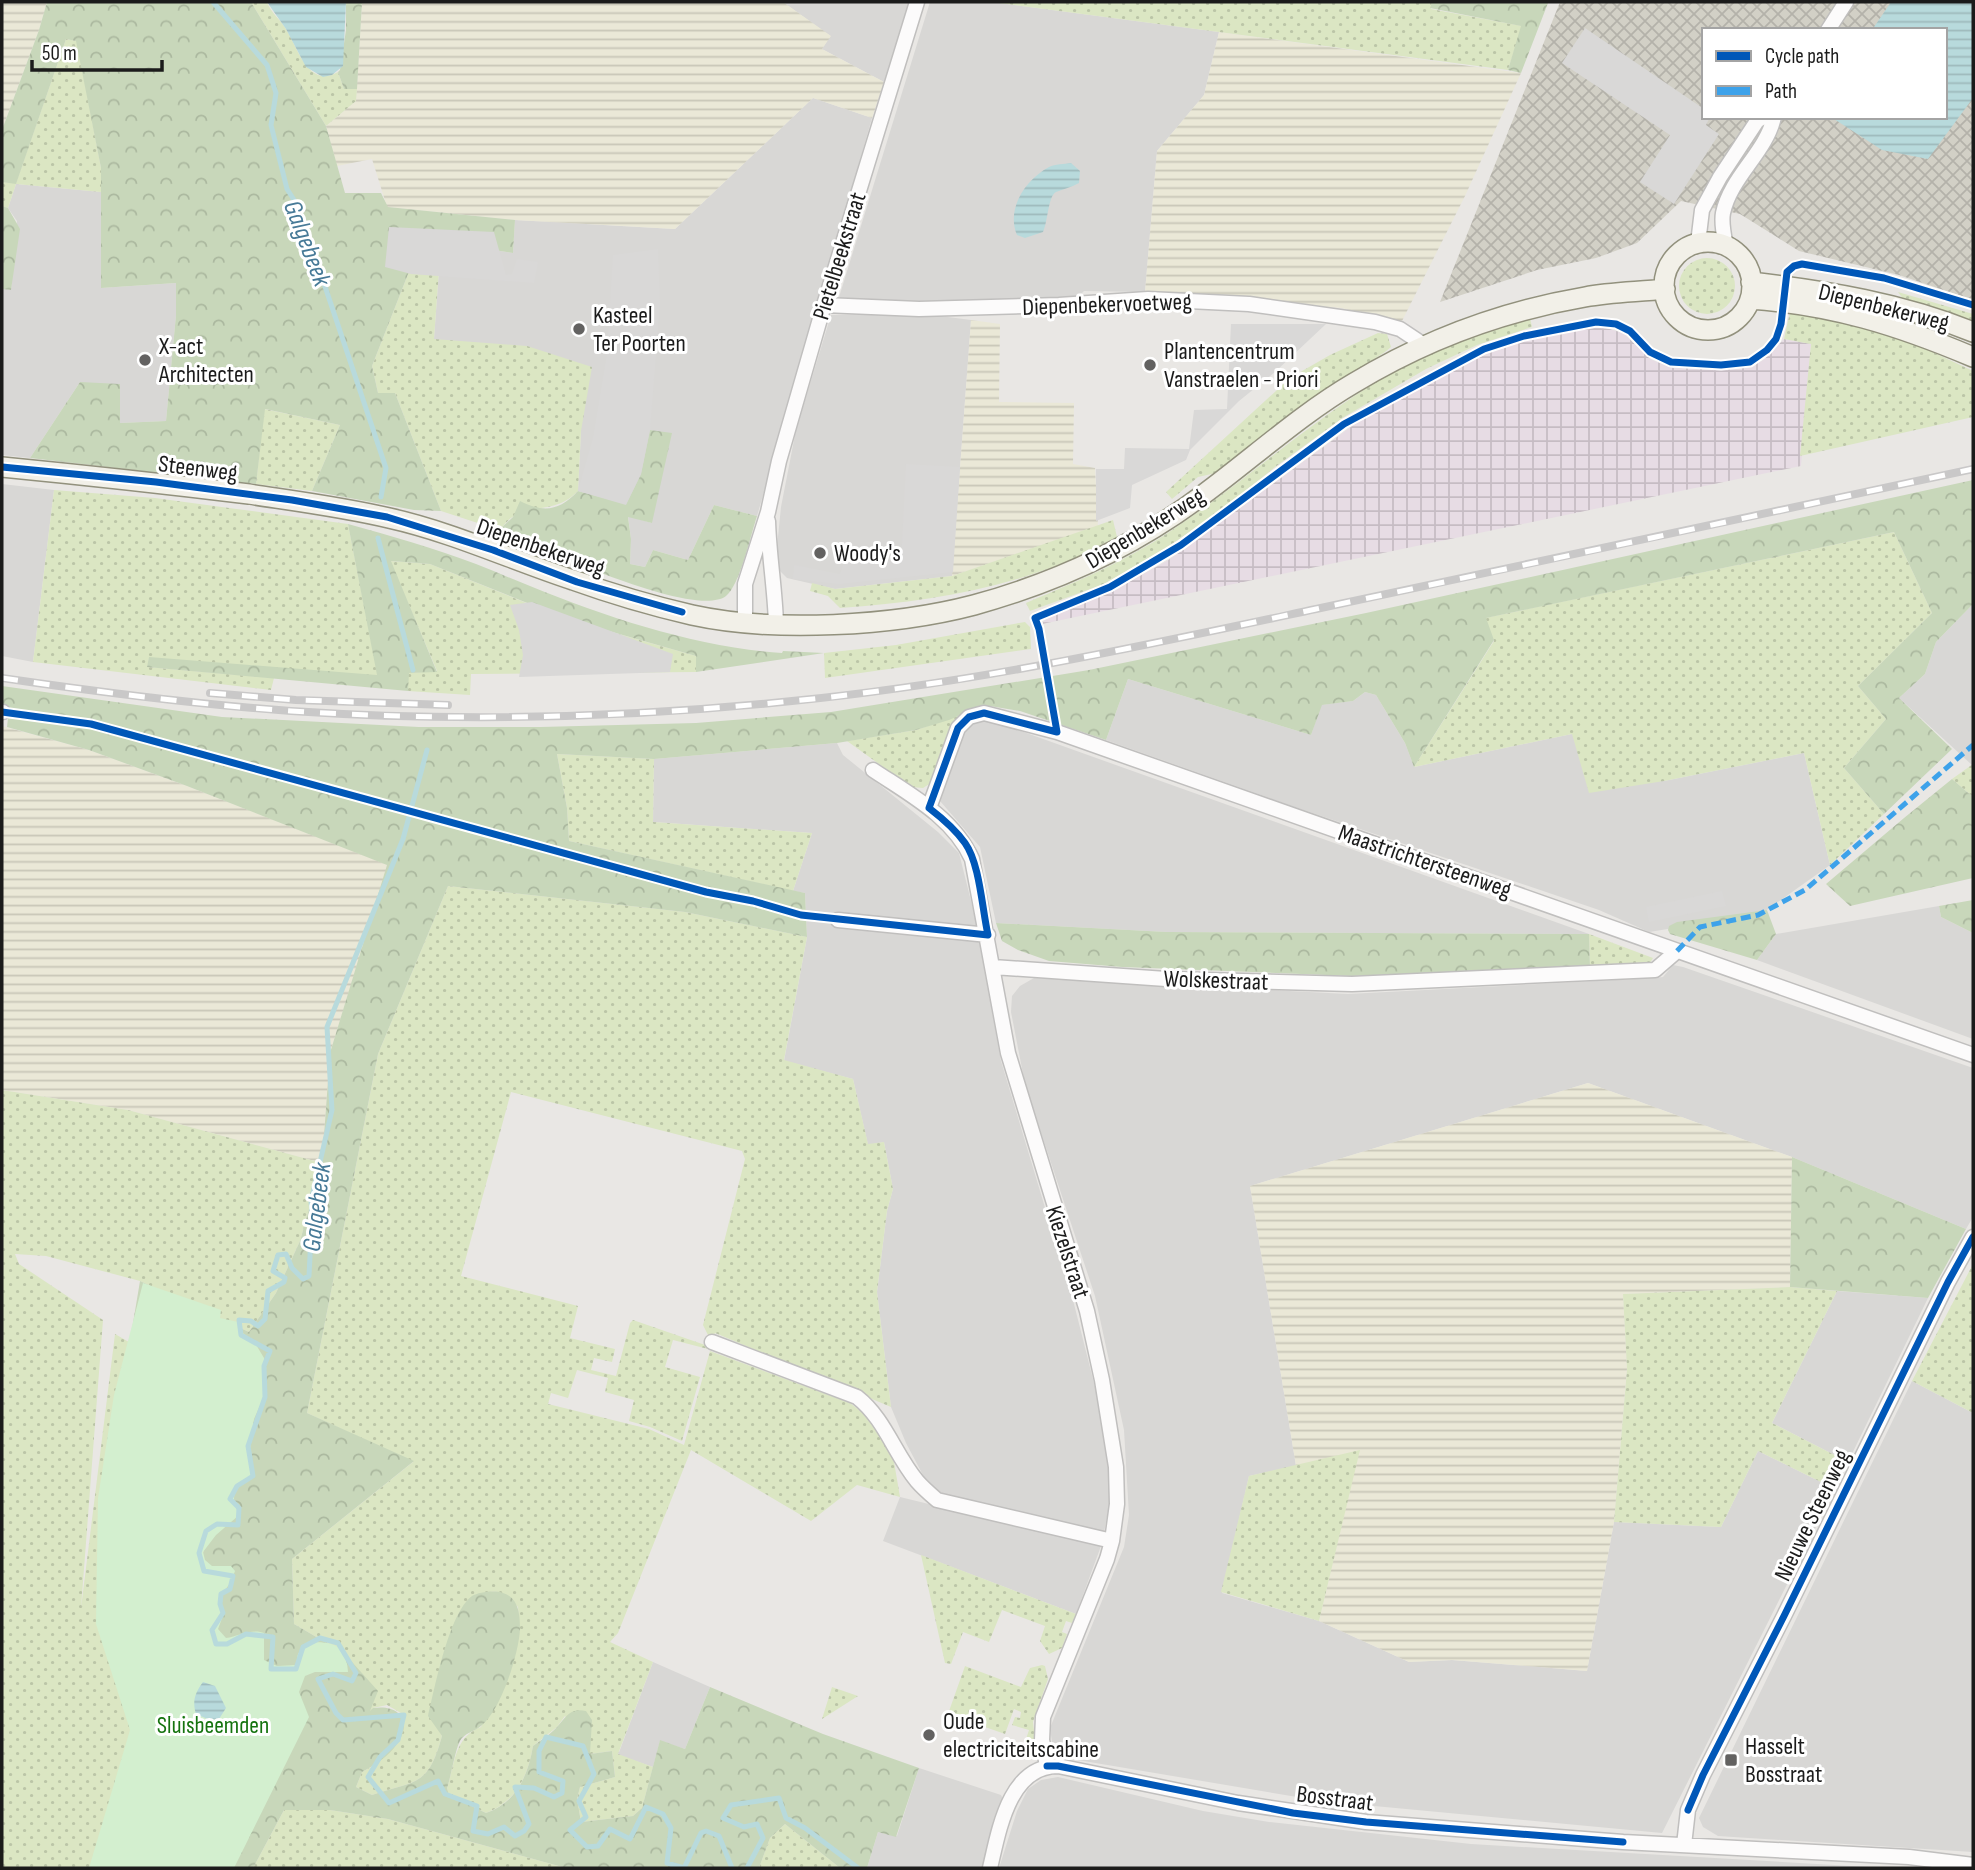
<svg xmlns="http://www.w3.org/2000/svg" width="1975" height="1870" font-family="'Sofia Sans Condensed',sans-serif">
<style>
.residential{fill:#d8d7d5}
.industrial{fill:url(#industrial-grid)}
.construction{fill:url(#construction-cross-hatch);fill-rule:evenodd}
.farmland{fill:url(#farmland-rules)}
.grass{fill:url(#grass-dots)}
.forest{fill:url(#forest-crowns)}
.park{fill:#d3efcf}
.parking{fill:#d9d8d7}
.water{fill:url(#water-rules)}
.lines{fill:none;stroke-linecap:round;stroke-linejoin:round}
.stream{stroke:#b8dadc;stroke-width:5}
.street-casing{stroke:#c0bfbe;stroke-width:17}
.secondary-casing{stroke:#92917d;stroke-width:22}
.street{stroke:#fcfbfb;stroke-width:14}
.secondary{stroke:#f2f0e8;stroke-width:19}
.rail-casing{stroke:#c9c8c8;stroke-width:8}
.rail{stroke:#fff;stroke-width:5;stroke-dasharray:16;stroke-linecap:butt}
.quiet{stroke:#3da2ea;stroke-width:5;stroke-dasharray:10 5;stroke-linecap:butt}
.cycleway-casing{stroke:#fff;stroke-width:11}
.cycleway{stroke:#0057b8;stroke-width:7}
.poi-dot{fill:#636261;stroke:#fff;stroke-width:2.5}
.labels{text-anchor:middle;stroke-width:6;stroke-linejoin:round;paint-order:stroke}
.street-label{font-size:24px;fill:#1b1b1b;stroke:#fff}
.poi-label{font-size:24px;fill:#1b1b1b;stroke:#fff;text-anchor:start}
.park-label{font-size:24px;fill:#15730f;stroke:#fff}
.water-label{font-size:26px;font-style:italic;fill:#477a97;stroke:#fff}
</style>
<defs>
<pattern id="industrial-grid" width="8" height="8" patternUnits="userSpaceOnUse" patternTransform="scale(1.75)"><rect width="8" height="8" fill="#e7dce4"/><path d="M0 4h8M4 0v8" fill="none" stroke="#c6bcc3"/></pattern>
<pattern id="construction-cross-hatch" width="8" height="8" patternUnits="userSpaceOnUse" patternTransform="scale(1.75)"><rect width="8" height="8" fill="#d2d0c6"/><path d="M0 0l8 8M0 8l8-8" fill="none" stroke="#b4b2aa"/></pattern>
<pattern id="farmland-rules" width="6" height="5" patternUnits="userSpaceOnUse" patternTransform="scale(1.75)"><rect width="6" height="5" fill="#eae8d7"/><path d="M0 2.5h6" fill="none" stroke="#c8c6b8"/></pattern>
<pattern id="grass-dots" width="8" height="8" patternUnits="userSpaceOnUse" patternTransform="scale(1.75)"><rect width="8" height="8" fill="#dbe6c3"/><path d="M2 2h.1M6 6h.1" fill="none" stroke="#bbc5a7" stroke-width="1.8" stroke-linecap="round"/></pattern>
<pattern id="forest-crowns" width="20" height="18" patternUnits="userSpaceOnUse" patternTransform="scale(1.75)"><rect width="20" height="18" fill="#c8d7ba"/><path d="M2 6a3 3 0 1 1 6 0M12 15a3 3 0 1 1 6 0" fill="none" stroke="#abb89f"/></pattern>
<pattern id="water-rules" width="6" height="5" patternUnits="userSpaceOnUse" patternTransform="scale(1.75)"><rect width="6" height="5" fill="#b8dadc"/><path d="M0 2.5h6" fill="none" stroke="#9ebabc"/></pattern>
</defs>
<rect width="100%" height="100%" fill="#e9e7e4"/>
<!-- residential -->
<path class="residential" d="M783,2H909L884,82L822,49L830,36Z
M930,2H992L1219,32L1204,95L1157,151L1145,292L1084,291L1077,298L836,307Z
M813,98L872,118L757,516L714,505L688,560L653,550L645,567L630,564L631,539L628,516L652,523L626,505L578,491L581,431L434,339L441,242L513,253L515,220L675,229Z
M16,184L101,192V288L176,283V315L166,421L120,423L80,382L30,458L2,455V289L11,290L17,221L8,208Z
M917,313L971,320L952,576L835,589L787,578L779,570L776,557L781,507L796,430L831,315Z
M2,484L54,490L33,662L2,656Z
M1973,604V764L1972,765L1899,698L1925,674L1936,642Z
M1128,679L1311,735L1321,705L1353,701L1365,692L1376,695L1405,743L1414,767L1572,734L1664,781L1804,753L1830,865L1761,914L1649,932L1599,910L1295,807L1106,740Z
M987,719L1589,934L1167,932L996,923L980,847L940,801L961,729Z
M837,743L843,755L938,832L959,853L974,913L1001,1061L1074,1304L1097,1395L1110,1469V1499L1104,1533L937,1493L924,1477L906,1443L891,1407L877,1292L887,1211L893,1189L884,1142L868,1145L853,1079L784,1061L807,937L805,893L793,891L812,833L653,822L654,759Z
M1939,906L1941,917L1973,933V1039L1757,960L1776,934Z
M1673,965L1683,967L1973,1068V1217L1966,1229L1792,1157L1588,1083L1250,1186L1296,1466L1249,1476L1222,1593L1319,1621L1409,1662L1452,1660L1587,1671L1614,1522L1721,1527L1758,1451L1835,1489L1662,1833L1321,1801L1054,1756L1050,1728L1124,1547L1129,1515L1124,1430L1095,1296L1025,1084L1011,1012L1012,996L1020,986L1034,978L1348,994L1654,978L1663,977Z
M1837,1291L1928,1298L1848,1462L1772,1423Z
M1912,1381L1973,1413V1852L1718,1836L1703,1827L1699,1818Z
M900,1497L1101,1546L1076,1614L883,1541Z
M653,1662L710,1687L685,1749L660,1741L653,1767L618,1755Z
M919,1768L1001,1795L1004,1801L1003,1808L983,1868H867L878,1832L897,1836Z
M1058,1777L1203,1811L1269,1822L1471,1844L1886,1868H999L1017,1811L1028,1789L1041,1780Z"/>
<!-- industrial -->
<path class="industrial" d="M1599,326L1623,333L1652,360L1673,368L1738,369L1762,361L1784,339L1811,344L1801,466L1042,624L1048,616L1114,590L1167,561L1381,405L1495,350L1523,341Z"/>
<!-- construction -->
<path class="construction" d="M1560,2H1973V300L1899,275L1799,251L1740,214L1681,201L1637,243L1596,258L1537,270L1440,302ZM1704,30H1945V117H1704Z"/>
<!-- farmland -->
<path class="farmland" d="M2,2H47L39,30L2,130Z
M362,2H783L831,36L822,49L884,82L872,118L813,98L675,229L515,220L387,207L372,159L337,166L326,126L356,101Z
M1219,32L1521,73L1465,196L1401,323L1341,308L1145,292L1157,151L1204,95Z
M971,320L1000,324L999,402L1074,403L1073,464L1095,468L1098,526L952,576Z
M2,726L89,750L187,786L388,865L330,1053L322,1163L128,1110L2,1090Z
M1588,1083L1792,1157L1790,1287L1623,1294L1627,1368L1614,1522L1587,1671L1452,1660L1409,1662L1319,1621L1359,1451L1296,1466L1250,1186Z"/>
<!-- grass -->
<path class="grass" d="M251,2H267C271,13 280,19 286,29C298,48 308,89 338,72L344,89H357L356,101L326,126Z
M992,2H1432L1431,9L1522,26L1508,70Z
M66,39L77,41L101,168V192L16,184L8,208L2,206V182L16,183Z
M421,241L441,242L434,339L527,346L592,367L581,431L578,491C556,514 534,503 511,518C507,521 503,527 499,530L441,511L395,393H378L372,366Z
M1679 286a28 28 0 1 1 56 0a28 28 0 1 1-56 0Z
M1898,292L1973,314V325L1903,299Z
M1790,312L1835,319L1907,340L1973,371V417L1800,456L1811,344L1784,339Z
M1530,318L1532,327L1477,345L1426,369L1344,417L1275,467L1217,514L1161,551L1104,584L1030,611L1026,603C1078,581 1131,559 1178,526C1249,478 1312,420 1386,376C1431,350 1480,335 1530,318Z
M1378,333L1387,334L1391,347L1385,352L1308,401L1216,473L1198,477L1172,499L1166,492L1290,378L1330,355Z
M264,409L340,425L312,491L256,484Z
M54,490L155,498L348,524L378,676L149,658L148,667L274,678L271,690L33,662Z
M1113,520L1117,537C1096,547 1075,559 1053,567C984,593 913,603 840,608L828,596L810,591L812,583L835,589L952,576Z
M1894,532L1932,613L1858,686L1886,719L1844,768L1884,814L1830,865L1804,753L1664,781L1589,793L1572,734L1414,767L1494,641L1485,618Z
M390,561L430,564L566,619L696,656V672L471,674L470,695L408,691V673L437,671Z
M1025,622L1030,627L1031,649L825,678L824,653L896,645Z
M967,713L931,783L923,788L911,787L847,741L916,730Z
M557,754L654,759L653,822L812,833L793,891L569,841L567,808Z
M1973,764V797L1952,779Z
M448,886L685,912L807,937L784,1060L853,1079L868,1144L884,1142L893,1189L887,1211L877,1292L891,1407L715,1333L713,1337L708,1335L703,1325L745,1159L742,1151L511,1092L461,1276L578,1306L570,1338L615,1349L612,1362L594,1358L591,1370L616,1376L630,1323L633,1320L708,1346V1349L673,1340L665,1367L700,1377L682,1441L650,1427L629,1421L634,1400L605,1392L608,1378L577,1370L568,1398L551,1393L548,1404L649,1429L684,1445L710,1351L850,1403L868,1417L893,1456L900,1497L857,1485L811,1521L691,1450L618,1633L610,1642L653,1662L618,1754L653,1767L642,1808L633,1816L581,1822L577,1799L580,1787L615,1777L612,1751L590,1754L565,1716L557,1727L533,1746C528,1776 516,1802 486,1813L449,1795L447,1788C455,1764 454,1737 481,1727C503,1686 522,1655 518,1607C499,1588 498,1590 473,1596L436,1725L442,1736C428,1787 417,1780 372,1795L356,1787L362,1772L378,1763L401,1713L387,1705L373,1708L364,1726L344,1653L294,1624L292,1559L413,1462L307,1413L378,1054Z
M1589,934L1653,958L1650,963L1590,967Z
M2,1090L128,1110L322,1163L300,1241L276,1293L249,1332L140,1281L46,1256L15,1254L19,1264L103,1320L81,1608L115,1334L242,1407L191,1598L230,1868H2Z
M1973,1264V1413L1912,1381Z
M1790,1287L1837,1291L1772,1423L1848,1462L1835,1489L1758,1451L1721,1527L1614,1522L1627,1369L1623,1294Z
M1360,1450L1319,1621L1221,1592L1249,1476Z
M921,1555L1076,1614L1072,1623L1066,1621L1062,1632L1067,1634L1062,1648L1049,1654L1040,1641L1045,1626L1002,1610L989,1642L963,1632L951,1664L945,1663Z
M1042,1665L1045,1666L1048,1679L1033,1722L1037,1756L1023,1748L1029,1730L1012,1725L1015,1717L1020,1718L1021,1712L1014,1709L1005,1734L948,1714L965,1666L1021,1687L1030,1668Z
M832,1687L858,1696L822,1719Z
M284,1810H330L388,1819L566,1868H253Z
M785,1824L840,1868H759L770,1838Z"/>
<!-- forest -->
<path class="forest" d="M47,2H251L326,126L345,193H381L388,207L515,220L513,253L441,242L421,241L372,366L378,393H395L441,511L414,510L312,491L340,425L265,409L256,484L30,458L80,382L120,384V423L166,421L176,315V283L101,288V168L76,41L66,39L16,184L2,182V130L39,30Z
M346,2H362L357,89H344L338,72L340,70L346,30Z
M1432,2H1541L1548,3L1521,73L1508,70L1521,26L1430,8Z
M2,206L8,208L20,229L11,290L2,289Z
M650,430L672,433L652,523L628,517L631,539L630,564L645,567L653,550L688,560L714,505L757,516C751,534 740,585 726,596C695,620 536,546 499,530L513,517L520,501C544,513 559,511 578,491L626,504L641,474Z
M1973,480V604L1936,642L1925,674L1899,698L1952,749L1884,814L1844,768L1886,719L1858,686L1932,613L1894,532L1486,618L1494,640L1414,767L1405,743L1376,695L1365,692L1353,701L1322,705L1311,735L1128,679L1106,740L1020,711L990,706L979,707L949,720L916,730L837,743L654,759L557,754L567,808L569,841L805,893L807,937L685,912L448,886L378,1054L307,1413L414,1461L292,1559L294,1624L344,1653L378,1691L370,1711L373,1708C398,1704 414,1720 397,1744C388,1757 375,1765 362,1772L356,1787L372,1795C417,1780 428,1787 442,1736L428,1716C435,1687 449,1613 472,1596C479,1592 495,1590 503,1593C519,1598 520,1615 520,1629C519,1653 501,1711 481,1726C474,1732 464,1733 460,1741C455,1750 451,1777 447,1788L449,1795L486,1813C516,1803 528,1776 533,1746C541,1740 551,1734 557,1727C567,1716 570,1708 586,1711L592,1720L590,1754L612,1751L615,1777L580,1787L577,1799L581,1822L633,1816L642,1808L660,1740L685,1749L710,1687L823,1734L919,1768L896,1837L878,1832L867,1868H840L785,1824L770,1838L759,1868H566L388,1819L330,1810H284L253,1868H230L191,1598L242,1407L131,1335L140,1281L249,1332L276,1293L300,1241L322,1163L330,1053L387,865L187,786L89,750L7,727L9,709L2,707V686L222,717L419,727H540L696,723L831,712L1089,670L1366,613Z
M348,524C391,536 434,548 476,564C494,571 512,579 530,586C611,619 697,647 782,653L783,651L824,653L696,672V656L567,619L430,564L391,561L437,672L409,673L408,691L147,667L149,657L377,675Z
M1952,779L1973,797V878L1850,906L1826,884L1904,818Z
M1973,900V933L1941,917L1939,906Z
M1767,910L1776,934L1757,960L1670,934L1668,930L1669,926L1677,922Z
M996,923L1167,932L1589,934L1590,967L1352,976L1122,967L1049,961L1018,950L1002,941Z
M1792,1157L1966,1229L1928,1298L1790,1287Z"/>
<!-- park -->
<path class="park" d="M143,1283L221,1310L220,1318L238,1322L239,1330L255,1343L264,1358L265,1367V1394L254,1419L250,1449L253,1471C248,1482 234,1486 234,1499C234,1505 238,1509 238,1516L216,1535L203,1552L205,1560L212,1566H231L235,1571L231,1582L219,1598L224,1613L218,1629L226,1638C238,1636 253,1628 264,1633V1660L277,1666L296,1665L298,1654L306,1643C330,1640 347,1644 348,1672H315L305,1676L299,1692L309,1717L234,1868H89L130,1730L96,1624L98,1498L114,1395Z"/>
<!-- parking -->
<path class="parking" d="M1585,28L1704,109V117H1710L1706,125L1719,134L1674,204L1640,182L1670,135L1562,63Z
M389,227L494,232L506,275L512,274L517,259L538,262L534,283L411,274L385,267Z
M658,249L660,303L650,430L641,474L626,505L578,491L593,438L607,354L613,255Z
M1231,324H1326L1275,372L1239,401L1190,450L1186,460L1132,485L1130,508L1096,521V469H1124L1125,448L1189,449L1194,410L1227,409Z
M906,464L960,467L953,572L839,584L793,579L794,565L840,574L846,557L856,559L857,554L901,564Z
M532,602L673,654L670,672L519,677L523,655L519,630L510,605Z
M1722,891L1726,906L1649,922L1646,907Z"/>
<!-- water -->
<path class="water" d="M267,2H346L343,66L332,75L323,77L306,67L286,29Z
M1891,2H1973V98L1928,159L1882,150L1831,117H1945V30H1872Z
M1071,163L1080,171L1079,183C1072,187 1063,189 1056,192C1048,196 1048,222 1043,232L1025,238L1017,235C1006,209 1025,180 1049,167C1055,164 1064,164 1071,163Z
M203,1682L215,1686L226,1708L219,1719L210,1720L196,1714C192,1701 195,1693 203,1682Z"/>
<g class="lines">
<!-- stream -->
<path class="stream" d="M213,2L267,65L276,93L271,125L287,189L298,206L386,468L381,497
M378,538L413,670
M427,750L403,839L327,1027L332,1110L311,1201L313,1229L311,1236L309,1276L303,1279L292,1268L286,1254L278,1255L273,1271L285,1278L284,1282L268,1291L265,1319L258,1326L251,1321L239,1320L241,1335L270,1351L264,1366L265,1397L248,1446L253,1476L237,1486L230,1499L239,1508L238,1525L217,1524L206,1531L199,1553L204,1571L233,1576L230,1589L221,1594L220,1604L223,1613L212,1630L216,1644H227L246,1634L273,1637L271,1669H296L303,1647L320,1638L338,1643L356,1673L352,1681L333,1674L318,1679L336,1713L343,1720L404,1715L398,1740L380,1757L368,1777L389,1803L438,1781L445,1794L477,1806L473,1831L488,1834L504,1827L515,1836L524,1831L529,1824L515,1787L534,1788L554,1797L562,1793L563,1781L539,1772V1751L546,1737L583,1746L594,1774L579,1801L586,1817L570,1830L587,1847L598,1846L610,1829L630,1839L646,1807L663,1814L671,1828L667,1863L684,1868L701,1833L706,1831L719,1836L732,1868
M747,1868L763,1838L757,1824L744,1827L723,1818L731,1805L779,1798L786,1818L805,1828L858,1868"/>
<!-- street casing -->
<g class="street-casing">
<path id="street" d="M1828,30L1846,2
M1698,243L1702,210L1720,177L1757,121L1763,117
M1726,246C1724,236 1721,223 1723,213C1731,176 1766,153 1774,117
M824,305L919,309L1059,305L1148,299L1249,304L1375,322L1400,329L1424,345
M768,521C769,556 775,589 776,624
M745,622V584L768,512L779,461L824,305L917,2
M2,712H3
M873,770C909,794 953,817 972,859L1008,1053L1087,1311L1102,1380L1116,1467L1117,1504L1112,1541L1107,1559L1043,1717L1042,1740L1047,1766
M929,808L958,728L969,717L984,713L1057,732L1973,1055
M838,920L988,935
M993,967L1166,979L1352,984L1655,970L1677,951
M712,1342L857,1397C885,1419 894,1453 917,1481C923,1488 930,1494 937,1500L1112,1541
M1684,1845L1688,1810L1703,1775L1784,1616L1948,1282L1973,1237
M990,1868C999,1830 1009,1766 1058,1766L1238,1803L1366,1822L1623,1842L1909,1857L1973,1865"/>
</g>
<!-- secondary casing -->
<g class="secondary-casing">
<path id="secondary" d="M1664 286a44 44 0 1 1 88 0a44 44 0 1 1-88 0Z
M1751,282C1828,291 1902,303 1973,332
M1750,299C1833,305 1897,325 1973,357
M2,467C84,475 166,484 249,494C295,501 343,507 389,518C452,532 512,560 573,580C612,594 653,606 692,615C774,633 894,626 974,605C1058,582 1135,546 1204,494C1254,457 1301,414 1354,383C1425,340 1503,311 1585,297C1611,292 1638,292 1665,289"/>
</g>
<!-- street -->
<use href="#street" class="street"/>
<!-- secondary -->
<use href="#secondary" class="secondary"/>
<!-- rail casing -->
<g class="rail-casing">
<path id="rail" d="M2,678C98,692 194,704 291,711C457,722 626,718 792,701C969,684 1142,646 1316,609C1535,563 1754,516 1973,469
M210,693L296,700L448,705"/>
</g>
<!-- rail -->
<use href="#rail" class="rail"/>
<!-- quiet -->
<path class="quiet" d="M1677,951L1700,927L1758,915L1805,890L1973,745"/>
<!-- cycleway casing -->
<g class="cycleway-casing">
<path id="cycleway" d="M2,467L156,482L292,500L387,517L493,550L577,582L682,612
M2,712L91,724L706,892L753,901L801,915L988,935C982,909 980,864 965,843C955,829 942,818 929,808L958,728L969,717L984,713L1057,732L1039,629L1035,618L1110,587L1181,545L1344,424L1484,349L1524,336L1596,322L1616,324L1630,331L1650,352L1671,362L1721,365L1750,362L1767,350L1776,339L1781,324L1787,272L1794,266L1802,264L1884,278L1973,305
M1047,1766H1058L1293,1813L1366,1822L1623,1842
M1688,1810L1703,1775L1784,1616L1948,1282L1973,1237"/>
</g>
<!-- cycleway -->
<use href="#cycleway" class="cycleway"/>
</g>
<!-- markers -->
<g class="poi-dot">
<circle cx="579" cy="329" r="7"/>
<circle cx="145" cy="360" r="7"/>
<circle cx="1150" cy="365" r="7"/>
<circle cx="820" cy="553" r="7"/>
<circle cx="929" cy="1735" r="7"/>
<rect x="1724" y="1753" width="14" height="14" rx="3.5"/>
</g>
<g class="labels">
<!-- street labels -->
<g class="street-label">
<text transform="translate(839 256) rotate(-73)" y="8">Pietelbeekstraat</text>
<text transform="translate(1107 304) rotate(-2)" y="8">Diepenbekervoetweg</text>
<text transform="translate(1884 307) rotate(14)" y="8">Diepenbekerweg</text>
<text transform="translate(198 468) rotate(7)" y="8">Steenweg</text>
<text transform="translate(1145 528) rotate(-31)" y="8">Diepenbekerweg</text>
<text transform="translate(541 547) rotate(19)" y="8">Diepenbekerweg</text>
<text transform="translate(1425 861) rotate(19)" y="8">Maastrichtersteenweg</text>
<text transform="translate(1216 980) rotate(2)" y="8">Wolskestraat</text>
<text transform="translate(1068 1252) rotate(72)" y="8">Kiezelstraat</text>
<text transform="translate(1812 1515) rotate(-64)" y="8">Nieuwe Steenweg</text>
<text transform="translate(1335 1798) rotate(7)" y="8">Bosstraat</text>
</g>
<!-- poi labels -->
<g class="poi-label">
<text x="593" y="323">Kasteel<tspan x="593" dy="28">Ter Poorten</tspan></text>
<text x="159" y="354">X-act<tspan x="159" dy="28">Architecten</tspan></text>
<text x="1164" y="359">Plantencentrum<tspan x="1164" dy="28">Vanstraelen - Priori</tspan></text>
<text x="834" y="561">Woody's</text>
<text x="943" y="1729">Oude<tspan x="943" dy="28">electriciteitscabine</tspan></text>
<text x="1745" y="1754">Hasselt<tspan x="1745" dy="28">Bosstraat</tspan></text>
</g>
<!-- park labels -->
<g class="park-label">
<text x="213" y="1733">Sluisbeemden</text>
</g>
<!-- water labels -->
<g class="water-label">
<text transform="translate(308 243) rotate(69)" y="9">Galgebeek</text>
<text transform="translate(316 1207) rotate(-83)" y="9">Galgebeek</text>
</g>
</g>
<!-- border -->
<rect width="1975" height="1870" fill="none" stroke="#1b1b1b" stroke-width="7"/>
<!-- legend -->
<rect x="1702" y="28" width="245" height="91" fill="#ffffff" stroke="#a4a4a4" stroke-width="2"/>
<rect x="1716" y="51" width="35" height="10" fill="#0057b8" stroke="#a4a4a4" stroke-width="2"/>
<text x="1765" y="63" font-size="21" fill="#1b1b1b">Cycle path</text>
<rect x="1716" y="86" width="35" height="10" fill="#3da2ea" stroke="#a4a4a4" stroke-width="2"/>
<text x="1765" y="98" font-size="21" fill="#1b1b1b">Path</text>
<!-- scale -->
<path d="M32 60v10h130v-10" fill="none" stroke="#1b1b1b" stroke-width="3.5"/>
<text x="42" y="60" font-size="21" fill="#1b1b1b" stroke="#ffffff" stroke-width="5" paint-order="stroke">50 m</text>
</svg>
